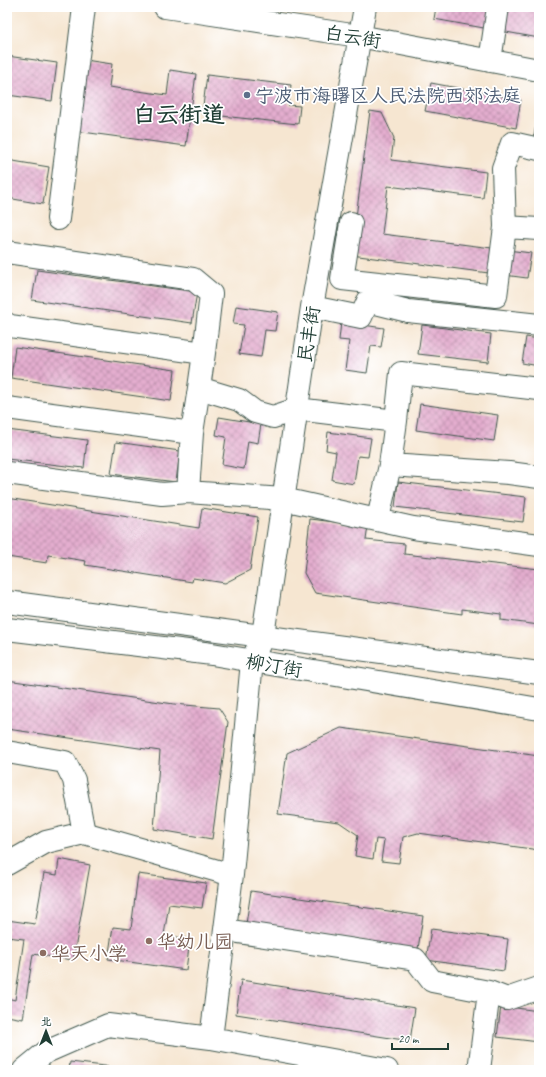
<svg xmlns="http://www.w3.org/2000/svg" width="546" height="1077" font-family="Caveat,'LXGW WenKai TC',sans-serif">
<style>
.building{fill:url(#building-cross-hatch)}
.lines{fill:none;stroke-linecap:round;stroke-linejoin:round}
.minor-casing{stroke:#3f564c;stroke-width:24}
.major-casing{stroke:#3f564c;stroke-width:24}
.minor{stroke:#fff;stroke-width:22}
.major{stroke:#fff;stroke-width:22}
.service-dot{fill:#5c6f8a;stroke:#fff;stroke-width:1.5}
.education-dot{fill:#8d6e63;stroke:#fff;stroke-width:1.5}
.labels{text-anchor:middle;stroke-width:3.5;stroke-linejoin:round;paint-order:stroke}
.street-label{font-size:19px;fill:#1f3d34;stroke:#fff}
.service-label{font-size:19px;fill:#4e5e75;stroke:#fff;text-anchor:start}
.education-label{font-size:19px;fill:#785e54;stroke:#fff;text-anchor:start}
.district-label{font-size:23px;font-weight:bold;fill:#1f3d34;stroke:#fff}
</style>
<defs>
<pattern id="building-cross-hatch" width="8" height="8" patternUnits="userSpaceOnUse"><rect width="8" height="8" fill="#e4adcf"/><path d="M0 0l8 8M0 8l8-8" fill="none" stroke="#b88ea9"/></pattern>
</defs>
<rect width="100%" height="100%" fill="#fff"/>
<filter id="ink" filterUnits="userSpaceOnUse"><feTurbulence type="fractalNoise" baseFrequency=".025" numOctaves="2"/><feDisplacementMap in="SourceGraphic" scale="8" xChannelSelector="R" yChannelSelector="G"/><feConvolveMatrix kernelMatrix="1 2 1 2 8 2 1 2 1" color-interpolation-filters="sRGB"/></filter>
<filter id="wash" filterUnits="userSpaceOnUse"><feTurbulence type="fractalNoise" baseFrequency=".012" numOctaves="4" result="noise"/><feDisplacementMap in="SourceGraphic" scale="16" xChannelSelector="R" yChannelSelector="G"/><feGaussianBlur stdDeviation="0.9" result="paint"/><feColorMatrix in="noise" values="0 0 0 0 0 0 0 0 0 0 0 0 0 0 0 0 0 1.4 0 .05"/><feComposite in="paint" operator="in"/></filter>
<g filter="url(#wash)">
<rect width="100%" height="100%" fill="#f6e6d1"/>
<g id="blocks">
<!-- building -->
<path class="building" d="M436,7H539V38L434,19Z
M7,56L57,63L52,101L7,95Z
M85,60L112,64L109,87L167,95L170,70L196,74L186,146L75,131Z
M207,75L291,85L288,105L300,106L298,124L202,114Z
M431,83L521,100L516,128L425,111Z
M370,111L382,113L394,138L391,160L486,172L483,198L388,186L382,234L531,253L527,278L351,255Z
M538,113H539V137L534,136Z
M7,160L49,167L43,204L7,198Z
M37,270L197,292L192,323L32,300Z
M236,306L278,312L275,331L265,330L261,357L239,354L244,325L233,324Z
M341,322L384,328L381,347L371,346L367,373L345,370L349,341L339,340Z
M422,325L491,334L488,362L418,354Z
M526,337L539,339V366L522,363Z
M15,347L175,370L171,401L11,378Z
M420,404L498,415L494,441L416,430Z
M219,417L261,424L258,443L248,441L244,469L222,465L226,437L216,435Z
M7,430L87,440L84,468L7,459Z
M328,432L371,438L368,457L358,456L354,484L332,480L336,452L326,450Z
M116,442L180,451L176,482L111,474Z
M398,482L526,497L523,522L395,507Z
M7,498L199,528L202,508L258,517L250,570L225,583L193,578L192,582L85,565L86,561L48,555L47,563L7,557Z
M310,519L368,526L366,540L405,544L404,554L539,569V625L501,620V614L462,609V614L315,593L304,573Z
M7,680L174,704L219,708L228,722L212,839L154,829L160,751L7,729Z
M341,728L539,756V850L418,833L403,837L399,863L381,861L384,840L376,839L373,859L355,856L358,835L339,822L278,814L287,753Z
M59,859L90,865L73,960L33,954L23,1019L7,1016V998L15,1000L24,939L7,937V920L35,924L44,873L57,875Z
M138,874L206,883L202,908L169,904L164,935L190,939L186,970L108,959L113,927L131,929Z
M251,891L423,916L418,949L246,924Z
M431,929L508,939L504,971L426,960Z
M241,980L415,1008L410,1041L236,1014Z
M501,1006L539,1011V1042L497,1037Z
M70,1062L130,1069V1070H69Z"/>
</g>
</g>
<g filter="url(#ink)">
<use href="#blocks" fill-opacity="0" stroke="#3f564c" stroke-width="1"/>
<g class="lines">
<!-- minor casing -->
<g class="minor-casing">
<path id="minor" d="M165,7L359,36L539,70
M365,7L312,307L263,635L252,661L232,875L211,1038L387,1070
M490,61L498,7
M58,219L84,7
M351,223L342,279L496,296L505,227L503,168L512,143L539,149
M505,227L539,229
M7,252L193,279L211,294L204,353
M312,307L361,317L368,301L408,311L539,325
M7,324L10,326L204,353L199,388L239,400L255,412L273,417L297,409L396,421L401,373L539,389
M7,408L192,433
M390,465L396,421
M7,473L162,494L188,492L283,499L413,528L539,545
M188,492L192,433L199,388
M378,519L390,465L509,473L539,477
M7,752L65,762L74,780L84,833
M7,864L46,842L84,833L232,875
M225,930L415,959L432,981L489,992L479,1070
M489,992L507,999L539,988
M24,1070L46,1052L108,1025L211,1038"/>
</g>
<!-- major casing -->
<g class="major-casing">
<path id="major" d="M7,602L539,673
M7,629L212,654L539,709"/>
</g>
<!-- minor -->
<use href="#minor" class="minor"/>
<!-- major -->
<use href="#major" class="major"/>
</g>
</g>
<!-- markers -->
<circle class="service-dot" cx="247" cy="95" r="4"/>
<g class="education-dot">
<circle cx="149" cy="941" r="4"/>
<circle cx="43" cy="953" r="4"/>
</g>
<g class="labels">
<!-- street labels -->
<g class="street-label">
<text transform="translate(353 36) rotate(9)" y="7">白云街</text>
<text transform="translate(308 334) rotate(-81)" y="7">民丰街</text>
<text transform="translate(274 665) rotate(10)" y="7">柳汀街</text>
</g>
<!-- service labels -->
<g class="service-label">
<text x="255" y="102">宁波市海曙区人民法院西郊法庭</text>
</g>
<!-- education labels -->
<g class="education-label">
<text x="157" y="948">华幼儿园</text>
<text x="51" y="960">华天小学</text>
</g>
<!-- district labels -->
<g class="district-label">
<text x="179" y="122">白云街道</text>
</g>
</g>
<!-- margin -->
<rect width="546" height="1077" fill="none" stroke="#fff" stroke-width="24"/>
<!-- north arrow -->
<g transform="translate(46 1031)" stroke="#ffffff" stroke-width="3" paint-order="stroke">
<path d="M0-3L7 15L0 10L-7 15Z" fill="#1f3d34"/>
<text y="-6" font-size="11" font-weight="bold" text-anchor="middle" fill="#1f3d34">北</text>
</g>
<!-- scale -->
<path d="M392 1043v6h56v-6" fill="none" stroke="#1f3d34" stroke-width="2"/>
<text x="398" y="1043" font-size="12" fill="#1f3d34" stroke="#ffffff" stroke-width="3" paint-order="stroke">20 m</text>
</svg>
